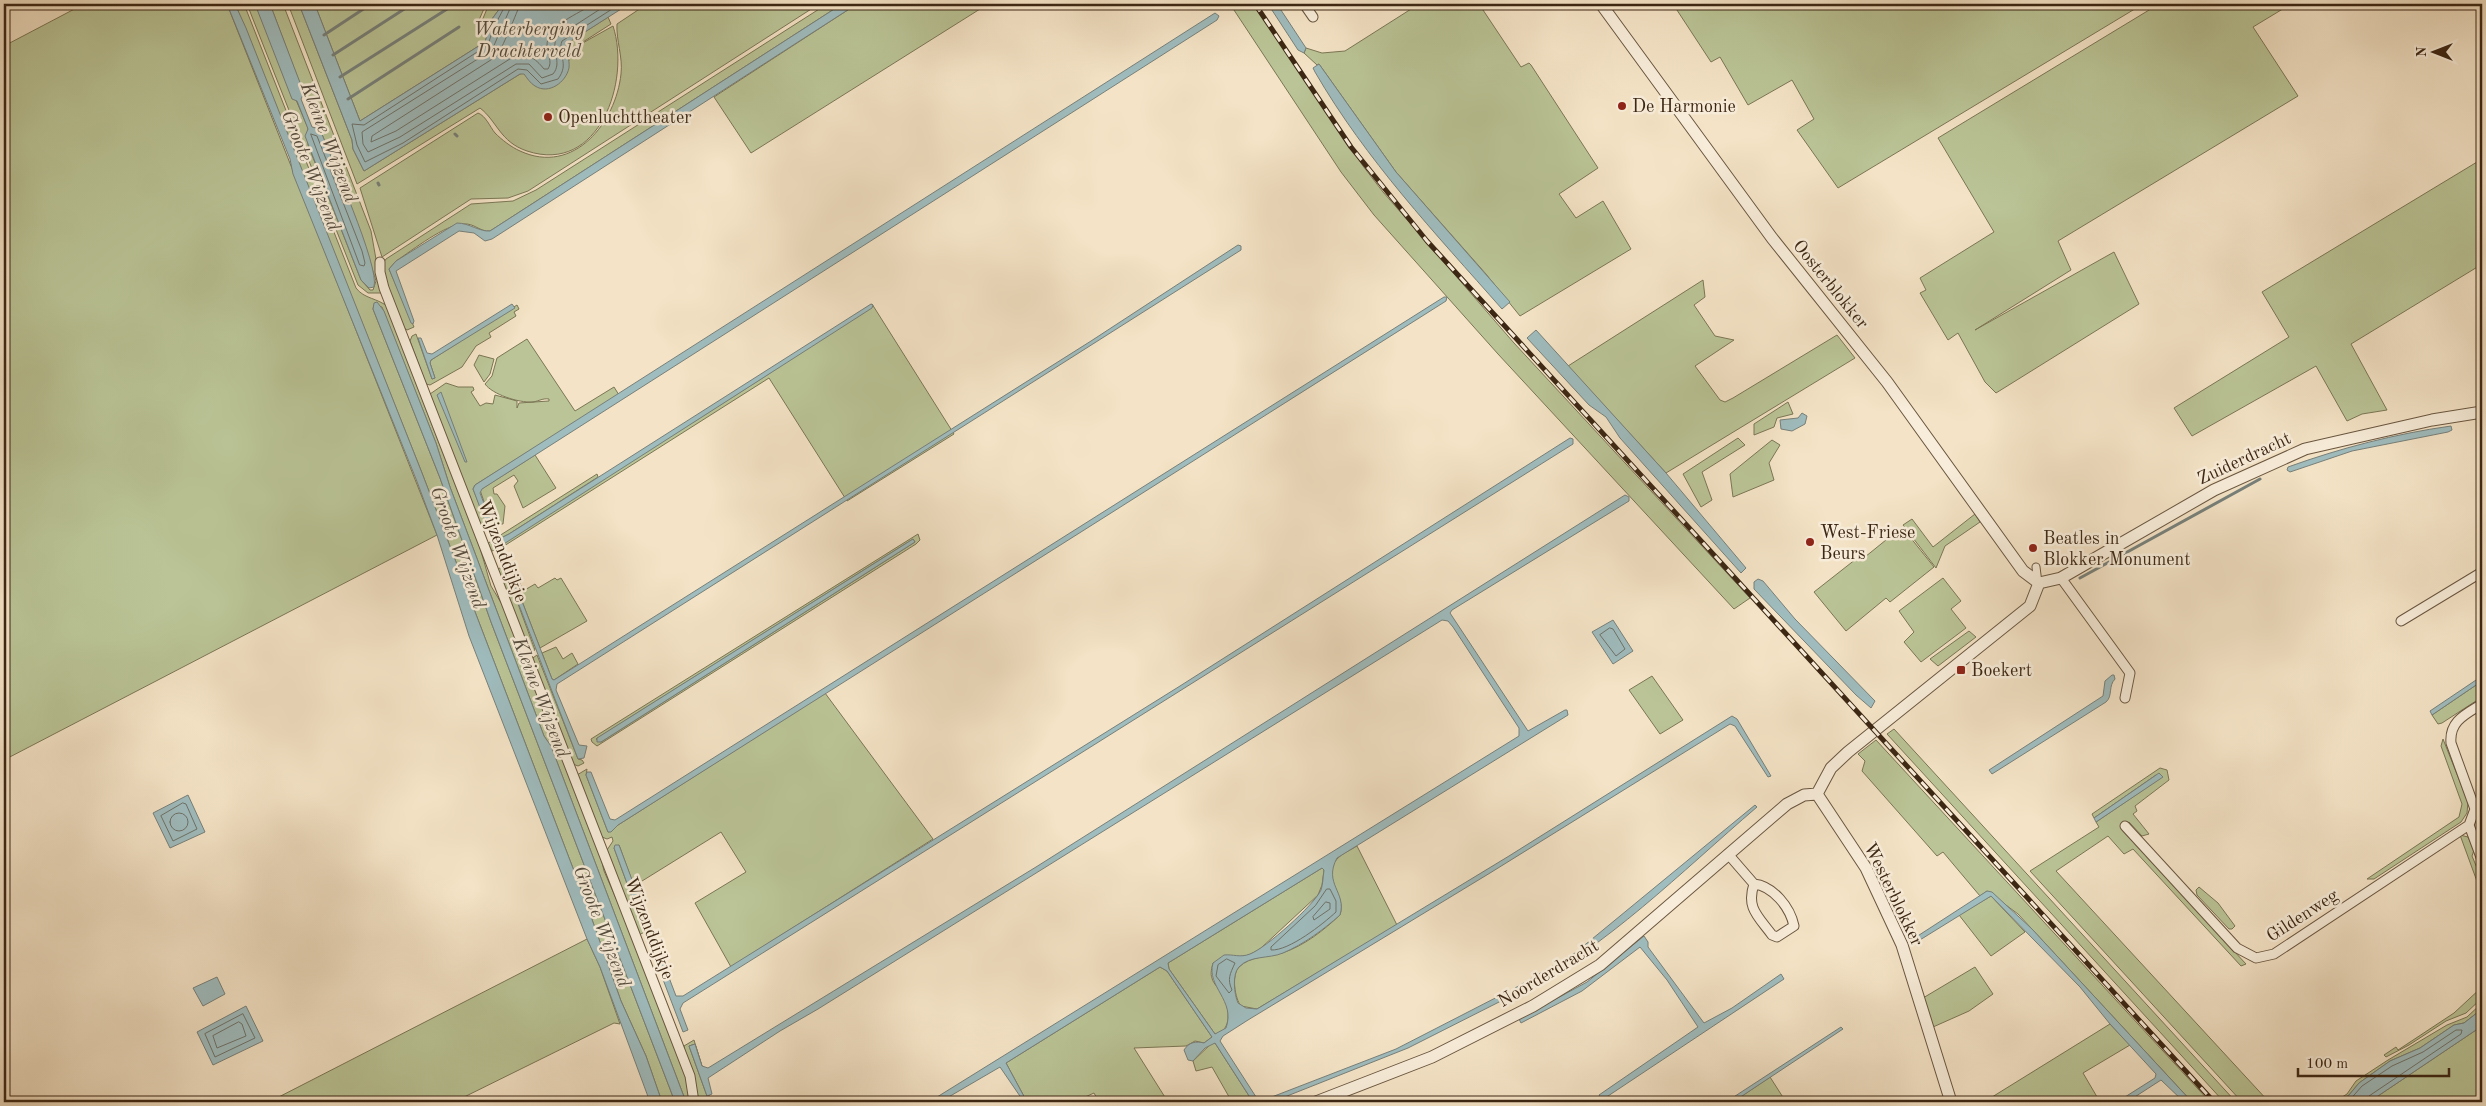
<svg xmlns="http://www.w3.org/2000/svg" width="2486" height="1106" font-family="'Old Standard TT',serif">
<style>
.green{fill:#bac496;stroke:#7b7655;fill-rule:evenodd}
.water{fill:#9fbcbe;stroke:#77807a;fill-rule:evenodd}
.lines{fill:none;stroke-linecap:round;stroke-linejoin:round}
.shore{stroke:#6e7269;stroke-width:1}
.stream{stroke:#77807a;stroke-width:3}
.pedestrian-casing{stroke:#6a5640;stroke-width:9}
.minor-casing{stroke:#6a5640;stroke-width:11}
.tertiary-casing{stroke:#6a5640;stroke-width:13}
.pedestrian{stroke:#f8edda;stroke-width:7}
.minor{stroke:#f8edda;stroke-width:9}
.tertiary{stroke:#f8edda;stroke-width:11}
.rail-casing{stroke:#3c2714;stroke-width:5}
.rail{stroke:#f8edda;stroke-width:3;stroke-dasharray:9;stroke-linecap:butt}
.poi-dot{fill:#8f2418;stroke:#f8edda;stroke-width:2}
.labels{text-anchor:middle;stroke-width:5;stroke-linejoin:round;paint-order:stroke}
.poi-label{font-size:18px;fill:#3c2714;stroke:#f8edda;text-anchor:start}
.street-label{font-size:18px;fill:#3c2714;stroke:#f8edda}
.water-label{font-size:19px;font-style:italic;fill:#554c3e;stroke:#f8edda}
</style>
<rect width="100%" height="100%" fill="#f4e3c6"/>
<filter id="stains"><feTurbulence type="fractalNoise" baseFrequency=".004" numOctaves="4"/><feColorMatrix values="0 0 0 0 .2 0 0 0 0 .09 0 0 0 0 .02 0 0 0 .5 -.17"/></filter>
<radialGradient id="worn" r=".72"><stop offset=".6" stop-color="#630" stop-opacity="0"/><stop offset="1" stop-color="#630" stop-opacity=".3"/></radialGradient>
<!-- green -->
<path class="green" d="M84,4H227L437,535L4,760V46Z
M235,4H244L356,288C364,299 378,298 388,307L478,541L491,586L506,611L599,849L604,871L625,919L689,1083L691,1102H686L551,746L544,736L450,487L436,443L382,307L374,305L373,309L440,478L491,622L675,1102H662L646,1056L621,1001L584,897L422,473Z
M247,4H255L308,128V145L361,280L370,290H373L376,281L366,249L320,129L317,130L270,4H283L371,231L382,293H368L358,285Z
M288,4H299L352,140L353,149L364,171L520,74L569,61L566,44L608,17L611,24L572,49L613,26C631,81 599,175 527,151C500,142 497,121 480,108L357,184Z
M322,4H486L476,27L479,28L489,4H503L492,19L485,42L360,121L317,10Z
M647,4H819L528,191L508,198L471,199L382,257L360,188L478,113C486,116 490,127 495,133C502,140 511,147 520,151C574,176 616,122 621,74C623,57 616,40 617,24Z
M827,4H842L490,231C480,232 474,223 464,224C445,224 413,250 396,261L389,269L414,327L407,330L404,328L386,283L382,265L386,259L471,204L513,201L536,190Z
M857,4H988L751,153L714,97Z
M1230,4H1253L1363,166L1383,192L1514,343L1750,598L1734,609L1498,354L1374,215L1341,172Z
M1419,4H1479L1521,67L1529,63L1531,65L1598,168L1559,194L1576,218L1603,201L1631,249L1520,316L1486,274L1396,172L1319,64L1317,65L1304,53L1306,48L1322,53L1345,51Z
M1673,4H2143L1838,188L1797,130L1814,119L1792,80L1748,105L1720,57L1711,62Z
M2159,4H2291L2253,27L2298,96L2058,241L2071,270L1975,330L2114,252L2139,304L1996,393L1985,382L1958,333L1948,340L1920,293L1926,290L1920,278L1994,232L1938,138Z
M2482,159V271L2479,266L2351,344L2387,410L2362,414L2347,421L2316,366L2192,436L2174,408L2289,337L2262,292Z
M1703,280L1705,297L1694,305L1715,336L1734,340L1695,366L1720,400L1725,402L1733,398L1837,335L1855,358L1666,473L1568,366Z
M872,304L954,434L847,501L769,378L504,546L492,551L488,543L499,538V536L597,474L598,477L509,534L493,542L500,545L505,542L767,375Z
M517,305L519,309L514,312L516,316L489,333L491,337L476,346L462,367L430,385L426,384L410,341L412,336L416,334L432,379L435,378L430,363L431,360Z
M527,339L575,411L614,387L619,395L475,485L473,489L486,521L490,519L480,490L535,455L556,488L523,508L514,486L518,481L514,475L493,488L494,494H497L505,506L503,524H495L493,521L480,527L430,394L446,383L458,387H473L474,390L471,392L480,406L486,403L493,404L495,395L517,401V408L519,403L549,401V399C543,398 539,401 533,402C518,403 492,394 485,384L492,376L497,358Z
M479,355L494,359L490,374L484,382L474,365Z
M1788,402L1793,414L1777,418L1774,427L1754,435V424Z
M1738,438L1745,445L1702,472L1712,500L1701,507L1683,474Z
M1772,440L1780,445L1769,463L1774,480L1733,497L1730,474Z
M1975,514L1980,522L1945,546L1936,568L1903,525L1912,519L1933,547Z
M1902,527L1934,567L1890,602L1886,598L1846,631L1814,592L1856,559L1860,561Z
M918,534L920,540L916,544L597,746L592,742L591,739ZM913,539L915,542L601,742L596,739Z
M512,563L523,591L535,584L538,588L555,578L557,580L561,578L587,621L540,648L508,565Z
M504,566L535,650L529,652L498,569Z
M1943,578L1961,601L1951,609L1966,628L1921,662L1904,642L1914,632L1899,611Z
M1969,631L1976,637L1938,666L1930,659Z
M556,647L563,659L572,653L578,664L554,680L552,679L542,653Z
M537,655L578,759L582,760L584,763L578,766L573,764L530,660Z
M1652,676L1683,720L1660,734L1629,690Z
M2482,681V697L2442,723L2438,724L2432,715Z
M825,693L933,839L731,967L695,903L746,872L721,832L634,886L619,845L614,848L642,924L648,930L639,935L607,850L613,841L612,837L607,839L602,837L577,775L587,769L586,775L608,832L612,831L618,825Z
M1894,729L2236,1102H2224L1887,734Z
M2443,739L2468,802L2467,813L2461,822L2374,879H2367L2459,817L2462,804L2441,746Z
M1876,740L2210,1102H2192L2018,914L1987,891L1980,896L1943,852L1937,856L1862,771L1865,761L1858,754Z
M2160,768L2167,770L2169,780L2135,806L2137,811L2133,814L2149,834L2142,836L2129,822L2121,829L2246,964L2241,966L2133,849L2124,854L2108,836L2056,871L2269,1102H2242L2030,871L2099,827L2096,822L2162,777L2156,775L2094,818L2092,814Z
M2460,835L2468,837L2474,850L2472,856L2482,880V895Z
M1357,846L1397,925L1257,1009L1241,1006C1235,999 1231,975 1239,967C1250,956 1268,957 1282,953C1304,946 1324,930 1340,915C1347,895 1320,877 1337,859C1342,853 1351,850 1357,846Z
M1322,868L1324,870L1322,885L1318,895L1260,949L1249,955L1213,963C1212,967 1210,974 1212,978C1213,984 1220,989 1223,995C1229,1007 1233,1031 1215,1034L1169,969L1168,963Z
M2199,887L2218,903L2235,926L2232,929H2229L2197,895L2196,890Z
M1991,896L2025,932L1991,956L1959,915Z
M587,939L600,967L620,1024L614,1023L454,1102H269Z
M1160,967L1167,971L1212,1037L1204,1043L1195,1041L1186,1046L1134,1048L1168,1102H1099L1094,1093L1074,1102H1027L1006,1063Z
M1975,967L1993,994L1969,1011L1933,1027L1923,998Z
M2482,987V998L2466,1013L2446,1021L2409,1045L2386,1057L2384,1055L2396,1047L2398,1050L2454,1013Z
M2482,1003V1009L2464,1023L2454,1025L2420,1048L2390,1061L2359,1083L2349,1095L2339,1102H2334L2347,1094L2356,1081L2388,1060L2447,1025L2467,1017Z
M2110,1024L2130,1045L2083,1073L2100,1102H1984Z
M2482,1026V1102H2369Z
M694,1040L702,1066L695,1044L689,1046L707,1096L709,1095L712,1102H698L684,1050V1046Z
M1212,1043H1215L1253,1102H1232L1212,1067L1196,1071L1193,1061Z
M1770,1077L1786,1102H1733Z"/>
<!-- water -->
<path class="water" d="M227,4H235L246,28L422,473L584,897L621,1001L646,1056L662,1102H650L600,967L587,939L469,636L437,535L416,479L293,174L290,159Z
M255,4H270L304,93L301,99L312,127L320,129C330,156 380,266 374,287L369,288L361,280L305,136L308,129L297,101L292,99Z
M299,4H322L317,10L360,121L485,42L492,19L503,4H629L566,44C566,52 570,59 569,68C566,82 549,95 535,86C530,83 527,78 524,74H520L364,171L353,149L352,140Z
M842,4H857L492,239L485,241L474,233L459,231L396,271L414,321L413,324L411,323L389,269L396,261L457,223C469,223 480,232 490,231Z
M1268,4H1277L1306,48L1304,53L1298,50Z
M1215,13L1219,16L1217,20L482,489L480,493L490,519L485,521L473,489L475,485Z
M1319,64L1396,172L1510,302L1502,309C1435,233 1366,160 1315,72L1313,68Z
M1238,245L1241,246V250L557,684L556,690L579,745L587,746L584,758L578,759L504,566L508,565L552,679L554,680L1091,341Z
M1444,297H1447L1446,301L618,825L611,832H608L586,775L587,772H591L610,819L615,820Z
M377,302L384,311L436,443L450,487L544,736L551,746L686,1102H675L491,622L440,478L373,309L374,303Z
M512,304L515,308L431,360L430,363L435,378L432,379L418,338H421L427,353L432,354Z
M871,304L873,305L872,308L496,549L493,542L509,534Z
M1536,330L1666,473L1746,568L1741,573L1620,438L1606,417L1589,405L1527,338Z
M441,392L467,462H465L437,395Z
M1802,413L1807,416L1805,424L1792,431L1781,429L1780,420L1798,418Z
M2451,426L2452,430L2448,432L2352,451L2290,472L2287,470L2288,467C2341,448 2394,434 2451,426Z
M1570,438L1573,439V444L683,1003L680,1009L688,1030L683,1032L648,940L654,938L676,996H683L1180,686Z
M1625,495L1629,497V501L1452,610L1450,613L1528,731L1565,710H1567L1568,715L1337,858C1323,884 1347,892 1340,915C1323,930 1304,944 1283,953C1269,959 1250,955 1239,967C1232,974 1234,994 1238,1003L1246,1008L1257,1009L1509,856L1732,716L1737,719L1771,776L1768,777L1735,726L1730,724L1490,873L1248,1020L1223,1036L1220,1041L1258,1100H1264L1396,1049L1505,993L1507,998L1408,1048L1272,1102H1253L1215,1043L1205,1048L1193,1061L1188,1060L1184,1050C1189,1042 1196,1041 1204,1043L1212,1037L1167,971L1160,967L1006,1063L1027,1102H1024L1000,1067L940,1102H929L1519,736V728L1453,627L1448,621L1442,620L818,1009L780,1031L708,1078L712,1094L707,1096L689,1046L695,1044L702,1066L708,1068L1036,867ZM1322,868L1324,870C1323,877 1323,884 1321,890C1314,905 1266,948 1250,954C1240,958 1233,954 1224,955L1213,963C1206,987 1236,1000 1226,1028L1215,1034L1169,969L1168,963Z
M913,539L915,542L601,742H597V738Z
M1758,579L1763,581L1795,619L1875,701L1871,708L1856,695L1754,589V582Z
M1613,620L1633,651L1613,664L1592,632Z
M2112,675H2114L2115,679C2108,686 2113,696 2106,702L1992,774L1989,770L2103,696L2105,681Z
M2482,676V681L2432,715L2430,711Z
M2159,773L2163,777L2096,822L2094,818Z
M188,795L205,832L170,848L153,813Z
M1755,805L1757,807C1680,873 1608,946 1518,993L1515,988L1575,953Z
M615,845H619L649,925L647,928L643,927L642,924L614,848Z
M1987,891L1992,892L2032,929L2192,1102H2184L2161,1080L2127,1102H2117L2155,1078L2156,1074L2110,1024L2080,987L1991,896L1915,943L1913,939Z
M1644,936L1648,942V947L1704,1023L1732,1008L1781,974L1784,979L1602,1100L1599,1095L1698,1027L1667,980L1640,947L1582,991L1521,1023L1519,1019L1587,982Z
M217,977L225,994L203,1006L193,988Z
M246,1006L263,1041L213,1065L197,1032Z
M2482,1009V1026L2369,1102H2339L2349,1095L2359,1083L2390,1061L2420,1048L2454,1025L2464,1023Z
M1841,1027L1843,1029L1733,1102H1726Z"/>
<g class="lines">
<!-- shore -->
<path class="shore" d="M506,4L493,29L488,45L364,125L352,124L357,145L365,162L403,143L518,69L527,70L541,84L558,79C570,63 557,55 562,41L620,4
M512,4L492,50L362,132L363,144L368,152L400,137L516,64H529L542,78L553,74C563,62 550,50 557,37L608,4
M520,4C519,8 500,53 497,56L372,136L371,142L396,131L513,57C527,52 535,58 544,69H548C553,61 547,55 547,46C546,26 579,13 594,4
M311,134L317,136L362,251L365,263L364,266L360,265Z
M1610,628L1613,629L1625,649L1616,656L1600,635Z
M183,803L186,804L197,829L173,841L161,816Z
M170 822a9 9 0 1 1 18 0a9 9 0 1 1-18 0Z
M1327,889H1330L1336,901V912C1323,924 1289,951 1271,950V947L1315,906Z
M1326,902L1330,903V909L1314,920L1313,917Z
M1227,959L1235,963C1230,974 1227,979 1232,990L1229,993L1216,976L1218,965Z
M243,1014L255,1038L215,1057L205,1034Z
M239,1022L242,1024L246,1036L217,1048L213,1036Z
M2348,1102L2362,1086L2392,1066L2423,1052L2456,1030H2462L2461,1034L2369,1096L2367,1102"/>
<!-- stream -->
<path class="stream" d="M324,35L371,4
M333,55L412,4
M340,77L455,4
M348,99L459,27
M455,134L457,136
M378,183L379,185
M2080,578L2260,479"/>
<!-- pedestrian casing -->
<g class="pedestrian-casing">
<path id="pedestrian" d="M2036,567L2038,583"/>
</g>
<!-- minor casing -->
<g class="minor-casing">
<path id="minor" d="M1304,4L1313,17
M380,262V272L384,288L690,1076L694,1102
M2061,578L2130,673L2125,698
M2401,621L2482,572
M2469,825L2482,860
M2125,826L2237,948L2256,958L2274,954L2469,825L2475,809L2451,743C2449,721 2466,714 2482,704
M1728,854L1754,884C1746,908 1758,916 1772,935L1777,937L1794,926C1790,907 1773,886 1754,884"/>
</g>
<!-- tertiary casing -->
<g class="tertiary-casing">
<path id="tertiary" d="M1601,4L1772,238L1887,382L2023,571L2039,583
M2039,583L2061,578L2214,490L2305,449L2432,420L2482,412
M1817,794L1866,868L1902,945L1951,1102
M1817,794L1831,768L1848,752L2030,606L2039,583
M1316,1102L1432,1057L1533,1006L1600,965L1787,804L1804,795L1817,794"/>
</g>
<!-- pedestrian -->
<use href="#pedestrian" class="pedestrian"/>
<!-- minor -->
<use href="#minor" class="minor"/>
<!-- tertiary -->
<use href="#tertiary" class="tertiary"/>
<!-- rail casing -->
<g class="rail-casing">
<path id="rail" d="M1255,4L1351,147L1427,241L2214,1102"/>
</g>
<!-- rail -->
<use href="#rail" class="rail"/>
</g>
<!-- markers -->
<g class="poi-dot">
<circle cx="1622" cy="106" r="5"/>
<circle cx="548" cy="117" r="5"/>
<circle cx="1810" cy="542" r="5"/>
<circle cx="2033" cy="548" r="5"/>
<rect x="1956" y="665" width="10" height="10" rx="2.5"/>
</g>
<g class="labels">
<!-- poi labels -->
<g class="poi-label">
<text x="1632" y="112">De Harmonie</text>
<text x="558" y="123">Openluchttheater</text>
<text x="1820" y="538">West-Friese<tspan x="1820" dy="21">Beurs</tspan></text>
<text x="2043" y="544">Beatles in<tspan x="2043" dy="21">Blokker Monument</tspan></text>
<text x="1971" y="676">Boekert</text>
</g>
<!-- street labels -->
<g class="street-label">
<text transform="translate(1831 284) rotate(51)" y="6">Oosterblokker</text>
<text transform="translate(2244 458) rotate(-25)" y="6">Zuiderdracht</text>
<text transform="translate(503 551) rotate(69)" y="6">Wijzenddijkje</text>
<text transform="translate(1894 894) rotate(64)" y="6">Westerblokker</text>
<text transform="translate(2302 915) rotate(-33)" y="6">Gildenweg</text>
<text transform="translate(650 928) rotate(69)" y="6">Wijzenddijkje</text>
<text transform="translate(1548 973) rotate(-31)" y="6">Noorderdracht</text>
</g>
<!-- water labels -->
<g class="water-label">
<text x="529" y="35">Waterberging<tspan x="529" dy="22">Drachterveld</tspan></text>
<text transform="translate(330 142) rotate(69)" y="7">Kleine Wijzend</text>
<text transform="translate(312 170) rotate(68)" y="7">Groote Wijzend</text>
<text transform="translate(459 547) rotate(70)" y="7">Groote Wijzend</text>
<text transform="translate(542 697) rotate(69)" y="7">Kleine Wijzend</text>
<text transform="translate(603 926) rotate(69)" y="7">Groote Wijzend</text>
</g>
</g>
<!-- margin -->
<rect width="2486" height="1106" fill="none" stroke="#f4e3c6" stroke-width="20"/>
<rect x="5" y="5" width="2476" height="1096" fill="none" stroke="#3c2714" stroke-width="2.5"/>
<rect x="10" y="10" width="2466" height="1086" fill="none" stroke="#3c2714"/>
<!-- north arrow -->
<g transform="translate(2434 52) rotate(270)" stroke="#f8edda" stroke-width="4" paint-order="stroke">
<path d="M0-4L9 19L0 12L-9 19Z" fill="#3c2714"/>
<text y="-8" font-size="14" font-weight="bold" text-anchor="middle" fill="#3c2714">N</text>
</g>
<!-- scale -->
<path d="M2298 1068v8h151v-8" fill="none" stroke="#3c2714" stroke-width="2.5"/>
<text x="2306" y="1068" font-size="15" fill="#3c2714" stroke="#f8edda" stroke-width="4" paint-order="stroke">100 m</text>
<rect width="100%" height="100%" filter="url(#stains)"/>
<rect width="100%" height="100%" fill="url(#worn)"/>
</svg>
